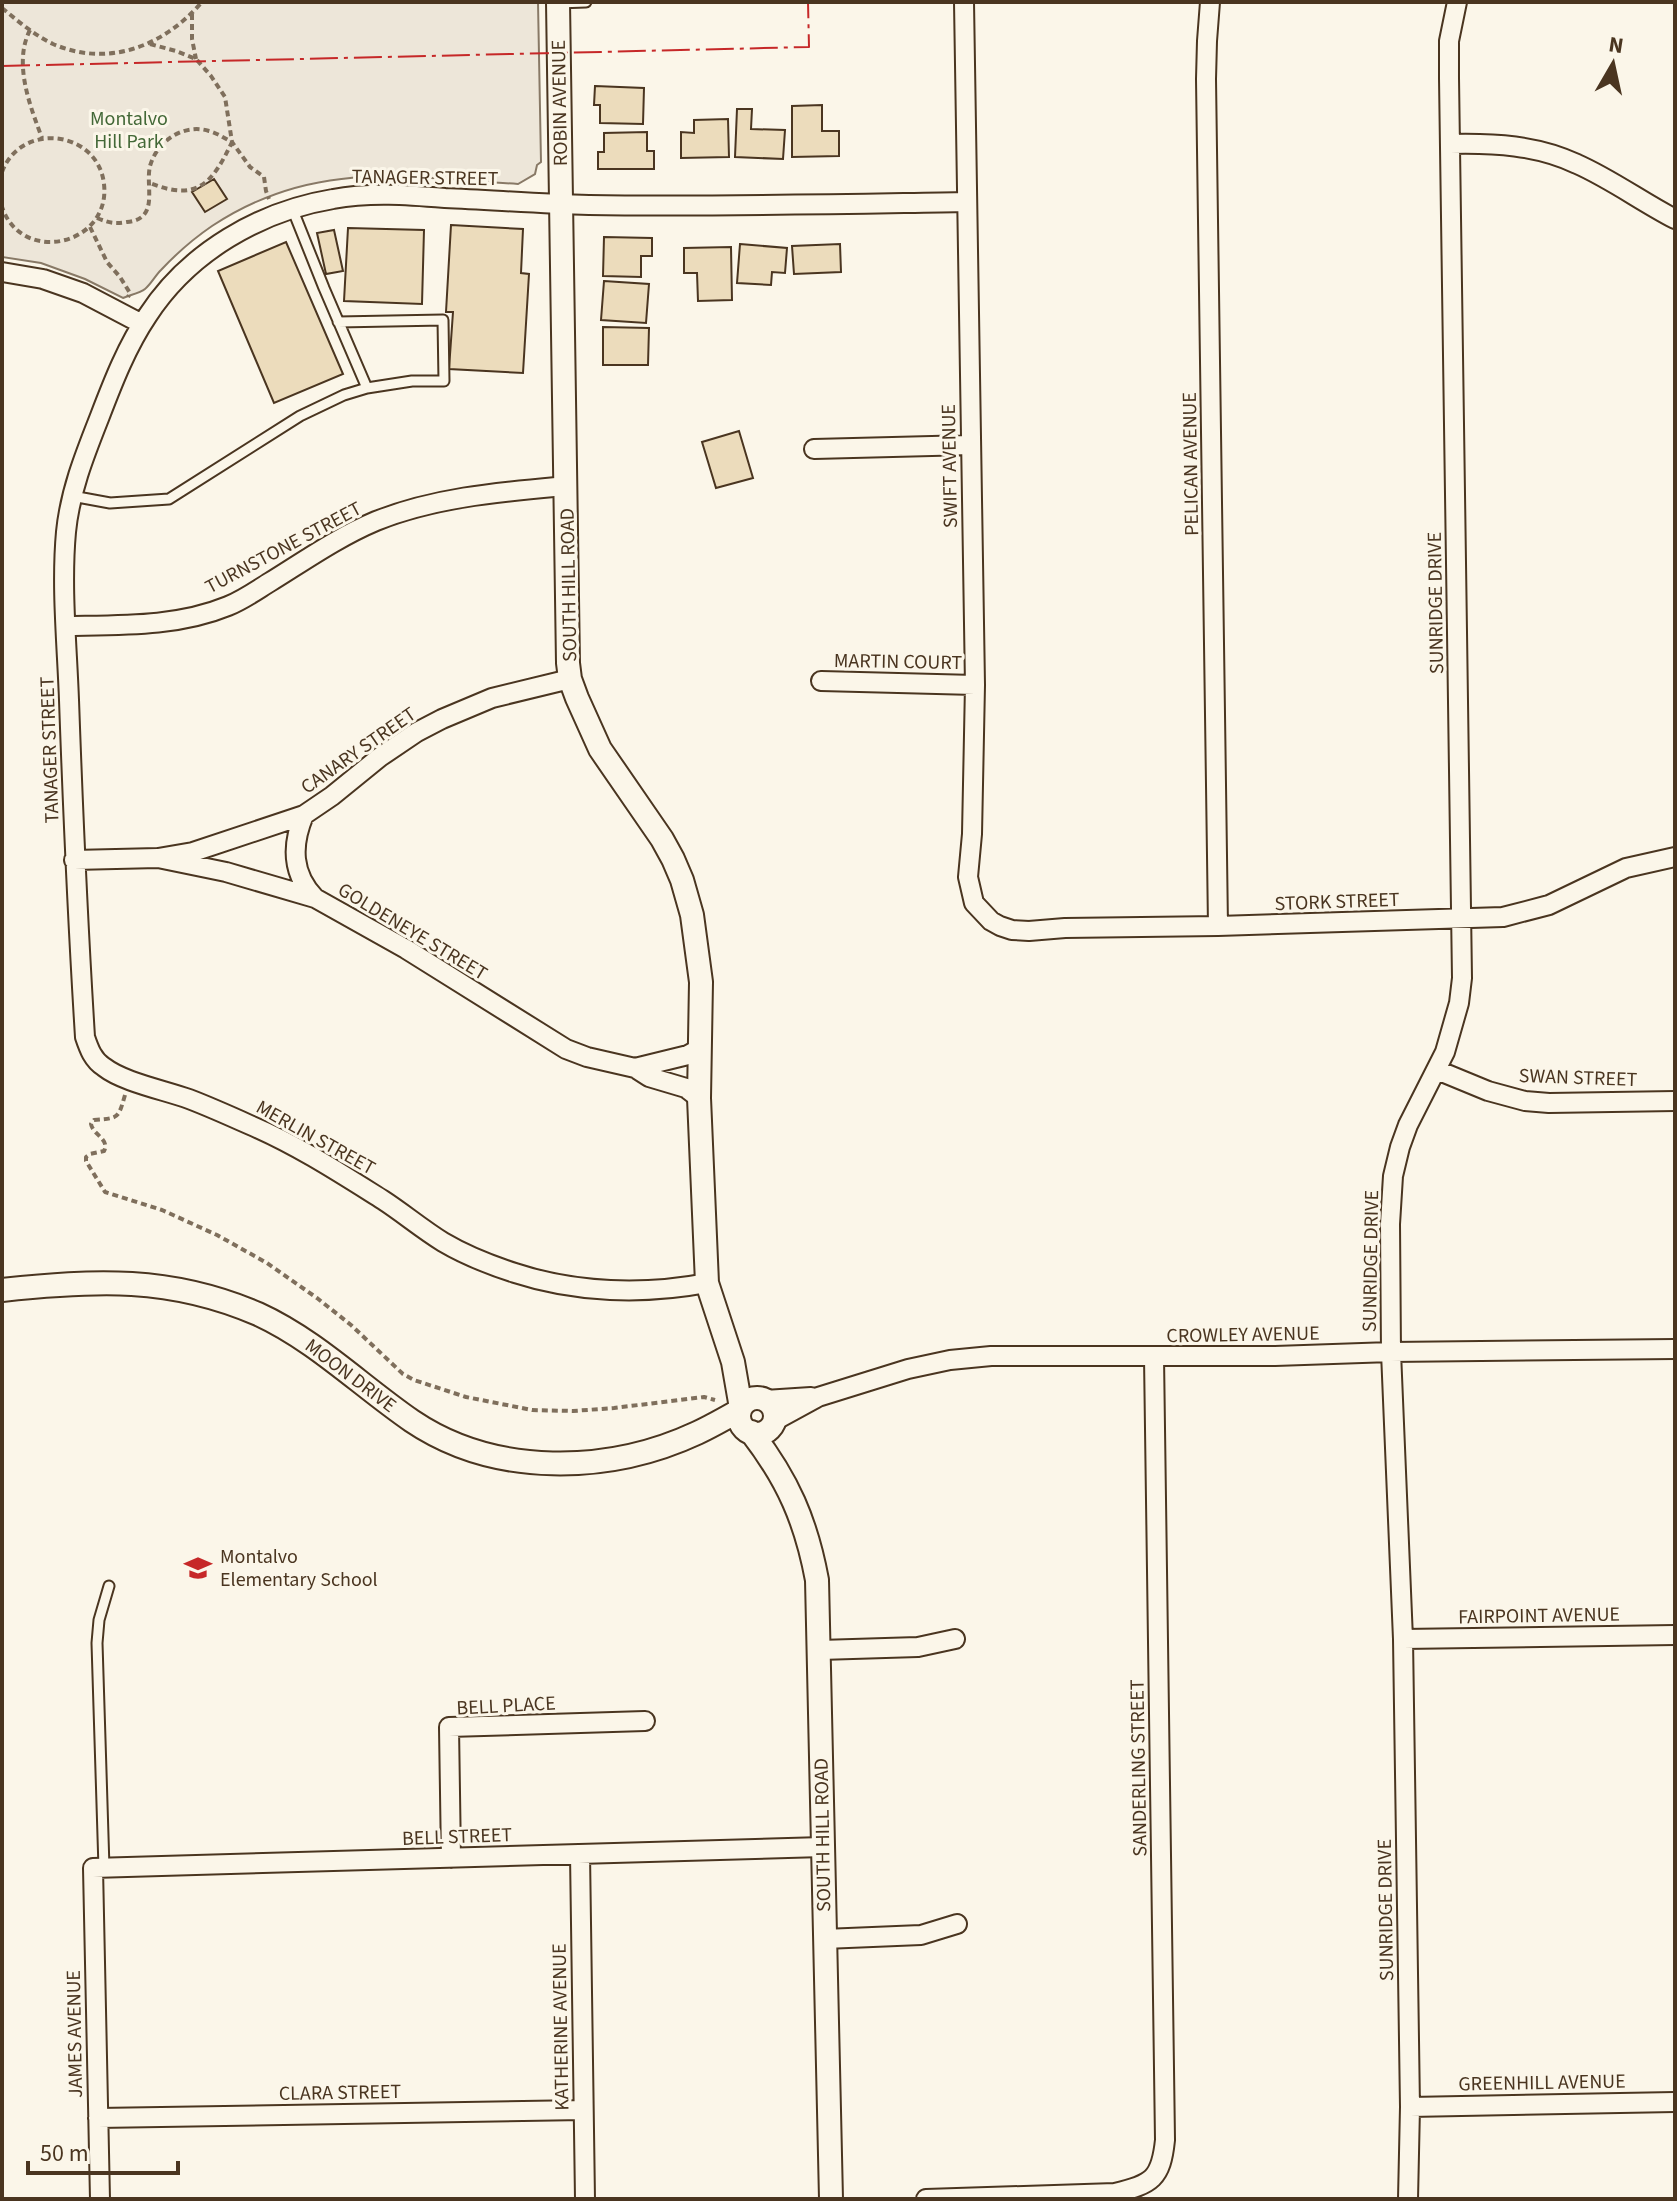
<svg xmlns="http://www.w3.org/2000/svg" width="1677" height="2201" font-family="'Source Sans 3',sans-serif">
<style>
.green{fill:#ede6d9;stroke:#887966;stroke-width:2}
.building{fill:#ecdcbc;stroke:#4a3520;stroke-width:2}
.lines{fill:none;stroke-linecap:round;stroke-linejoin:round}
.service-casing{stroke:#4a3520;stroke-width:13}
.minor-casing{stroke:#4a3520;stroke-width:22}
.tertiary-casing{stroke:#4a3520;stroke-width:26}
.path{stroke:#7f6f5c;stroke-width:4;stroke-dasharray:6 4;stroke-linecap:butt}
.service{stroke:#fbf6e9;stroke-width:9}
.minor{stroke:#fbf6e9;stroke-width:18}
.tertiary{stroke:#fbf6e9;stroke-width:22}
.power{stroke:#c62828;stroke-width:2;stroke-dasharray:28 6 4 6;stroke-linecap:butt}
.labels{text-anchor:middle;stroke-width:6;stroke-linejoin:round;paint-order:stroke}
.street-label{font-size:20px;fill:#4a3520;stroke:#fbf6e9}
.park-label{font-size:20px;fill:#436837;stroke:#fbf6e9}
.poi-label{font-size:20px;fill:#4a3520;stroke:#fbf6e9;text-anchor:start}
</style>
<rect width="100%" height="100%" fill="#fbf6e9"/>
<!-- green -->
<path class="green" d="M2,2H538L541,162L537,165L535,174L518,184C405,177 313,159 212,226C193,239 176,254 161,270C155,276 151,284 145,289C140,293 130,295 123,298L85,279L41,263L2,257Z"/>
<!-- building -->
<path class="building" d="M595,86L644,88L643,124L600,123V105H594Z
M822,105V131H839V156L792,157V106Z
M737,109H752L751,129L785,130L783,159L735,157Z
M728,119L729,157L681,158V132L694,133V120Z
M647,132V151H654V169H598V152H604V133Z
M214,179L227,199L205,212L192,192Z
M451,225L523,229L521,273L529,274L523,373L449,369L453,312H446Z
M348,228L424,230L422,304L344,301Z
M334,230L343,271L326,274L317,233Z
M604,237L652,238V256H641V277L603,276Z
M286,242L343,374L274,403L218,271Z
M740,244L787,248L785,273L772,272L771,285L737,283Z
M840,244L841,272L794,274L792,246Z
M731,247L732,300L698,301L697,273H684V248Z
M604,281L649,284L646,323L601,320Z
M603,327L649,328L648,365H603Z
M739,431L753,478L716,488L702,442Z"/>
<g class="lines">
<!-- service casing -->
<g class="service-casing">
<path id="service" d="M558,3L586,2
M338,322L443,320L444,381H412L367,388
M72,496L110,503L169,499L300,416L344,395L367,388L324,288L292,208
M104,1868L97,1643L99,1620L109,1586"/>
</g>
<!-- minor casing -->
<g class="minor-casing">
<path id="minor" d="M964,2L975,685L972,834L968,877L974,903L991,921L1000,926L1012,930L1029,931L1065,928L1218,926L1503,917L1549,905L1626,868L1675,857
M1210,2L1207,41L1206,79L1218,926
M1450,144C1494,143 1537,145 1577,164C1611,179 1642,202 1675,219
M2,272L43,279L83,293L142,324
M814,449L971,445
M66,626C121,625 177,627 228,606C243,600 257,590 270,582C304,561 338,537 376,521C436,497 501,492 566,486
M821,681L975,685
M304,815C291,846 292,874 315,898
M158,858L226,872L315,898L406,949L566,1049L587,1057L635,1068L649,1077L686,1088L699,1098
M74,860L158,858L193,852L304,815L332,796L380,757L417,732L442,719L492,698L570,679
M635,1068L688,1055L699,1049
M1437,1070L1488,1091L1525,1101L1549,1103L1675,1101
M707,1283C644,1295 576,1293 515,1273C490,1265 465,1255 443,1242C422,1229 403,1213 383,1200C340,1173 297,1145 250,1125C230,1116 210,1107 189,1099C164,1090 123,1082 104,1067C93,1060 89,1049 85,1037C78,925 73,813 69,700C67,645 61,587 66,532C70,491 85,454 100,416C113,382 127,346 148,315C189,252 260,211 333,199C370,192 408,195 445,198C493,200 541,204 589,205C715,207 841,204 967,202
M765,1400L811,1397
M774,1421L818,1397L908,1369L950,1360L991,1356H1275L1391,1352L1675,1349
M1403,1639L1675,1635
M820,1650L918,1647L955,1639
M580,1854L585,2199
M451,1858L449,1727L645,1721
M824,1939L921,1935L957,1924
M1410,2107L1675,2102
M98,2118L583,2110
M100,2199L93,1868L823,1847
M926,2199L1115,2193C1152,2184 1161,2179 1165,2140L1154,1357
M1408,2199L1410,2107L1403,1639L1391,1352L1390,1224L1393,1176L1400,1147L1408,1125L1445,1052L1459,1003L1462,978L1449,78V41L1457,2"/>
</g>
<!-- tertiary casing -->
<g class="tertiary-casing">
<path id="tertiary" d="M558,2L568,663L570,679L577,698L600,749L662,839L673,859L682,880L692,915L701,982L699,1098L707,1283L733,1362L741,1408
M2,1290C95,1280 170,1276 258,1314C315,1340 361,1386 412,1421C495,1477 609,1474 697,1433C712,1426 726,1418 740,1410
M739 1416a18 18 0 1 1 36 0a18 18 0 1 1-36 0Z
M751,1432C788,1480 806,1521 817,1580L831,2199"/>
</g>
<!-- path -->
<path class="path" d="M2,8C18,21 34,35 53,44C109,68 164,46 202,2
M192,14V39L196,59
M30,30C13,63 30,106 42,138
M150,44L176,51L196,59L211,76L225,97L232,142L250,167L264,177L266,191L269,199
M2,172C21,121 98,130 104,184C111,245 22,266 2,207
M97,218C109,223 115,224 127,222C160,219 145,187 150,166C157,141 184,123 209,131C217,133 224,138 232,142C212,184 197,202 150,183
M90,227L107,262L120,277L130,293L128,297
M125,1095C118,1119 119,1118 94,1120L91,1124C93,1135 110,1139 104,1151L90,1154L86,1157V1161L105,1192L162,1210L217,1235L267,1263L317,1298L351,1325L403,1374L414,1380L466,1397L532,1410L573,1411L614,1408L704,1397L715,1400"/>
<!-- service -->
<use href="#service" class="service"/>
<!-- minor -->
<use href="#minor" class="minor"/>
<!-- tertiary -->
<use href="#tertiary" class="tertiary"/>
<!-- power -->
<path class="power" d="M2,66L809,47L808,2"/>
</g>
<!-- icons -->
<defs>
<g id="school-bare" transform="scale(2.16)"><path d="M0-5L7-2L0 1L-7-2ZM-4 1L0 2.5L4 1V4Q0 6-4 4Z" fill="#c62828" stroke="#fbf6e9" stroke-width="2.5" paint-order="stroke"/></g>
</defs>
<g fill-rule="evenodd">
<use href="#school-bare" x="198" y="1568"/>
</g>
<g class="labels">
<!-- street labels -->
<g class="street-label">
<text transform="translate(559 103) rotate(-91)" y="7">ROBIN AVENUE</text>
<text transform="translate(425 177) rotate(1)" y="7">TANAGER STREET</text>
<text transform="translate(1190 464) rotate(-91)" y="7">PELICAN AVENUE</text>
<text transform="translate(949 466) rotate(-91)" y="7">SWIFT AVENUE</text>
<text transform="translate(283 547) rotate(-28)" y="7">TURNSTONE STREET</text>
<text transform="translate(568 585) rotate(-91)" y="7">SOUTH HILL ROAD</text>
<text transform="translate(1435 603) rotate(-91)" y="7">SUNRIDGE DRIVE</text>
<text transform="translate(898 661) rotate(1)" y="7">MARTIN COURT</text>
<text transform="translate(49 750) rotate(-92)" y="7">TANAGER STREET</text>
<text transform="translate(358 750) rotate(-35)" y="7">CANARY STREET</text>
<text transform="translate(1337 901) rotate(-2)" y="7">STORK STREET</text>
<text transform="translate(413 931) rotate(31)" y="7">GOLDENEYE STREET</text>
<text transform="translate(1578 1077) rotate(2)" y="7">SWAN STREET</text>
<text transform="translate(316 1137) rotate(29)" y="7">MERLIN STREET</text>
<text transform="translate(1370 1261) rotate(-89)" y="7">SUNRIDGE DRIVE</text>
<text transform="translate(1243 1334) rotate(-1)" y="7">CROWLEY AVENUE</text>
<text transform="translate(351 1375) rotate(37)" y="7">MOON DRIVE</text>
<text transform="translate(1539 1615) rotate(-1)" y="7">FAIRPOINT AVENUE</text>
<text transform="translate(506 1705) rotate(-3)" y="7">BELL PLACE</text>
<text transform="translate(1138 1768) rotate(-91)" y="7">SANDERLING STREET</text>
<text transform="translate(822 1835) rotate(-91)" y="7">SOUTH HILL ROAD</text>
<text transform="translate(457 1836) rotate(-2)" y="7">BELL STREET</text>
<text transform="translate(1385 1910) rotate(-91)" y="7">SUNRIDGE DRIVE</text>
<text transform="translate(560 2027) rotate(-91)" y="7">KATHERINE AVENUE</text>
<text transform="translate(74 2034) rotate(-91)" y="7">JAMES AVENUE</text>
<text transform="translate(1542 2082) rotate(-1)" y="7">GREENHILL AVENUE</text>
<text transform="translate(340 2092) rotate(-1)" y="7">CLARA STREET</text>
</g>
<!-- park labels -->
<g class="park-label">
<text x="129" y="125">Montalvo<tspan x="129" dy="23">Hill Park</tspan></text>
</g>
<!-- poi labels -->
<g class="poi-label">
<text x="220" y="1563">Montalvo<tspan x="220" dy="23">Elementary School</tspan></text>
</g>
</g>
<!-- border -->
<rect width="1677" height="2201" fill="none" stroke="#4a3520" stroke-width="8"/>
<!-- north arrow -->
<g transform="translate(1613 64) rotate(9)" stroke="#fbf6e9" stroke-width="6" paint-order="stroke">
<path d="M0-6L14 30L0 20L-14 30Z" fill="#4a3520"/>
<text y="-12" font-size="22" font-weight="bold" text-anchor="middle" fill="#4a3520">N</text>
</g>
<!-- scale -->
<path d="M28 2161v12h150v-12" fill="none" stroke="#4a3520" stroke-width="4"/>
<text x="40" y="2161" font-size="24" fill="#4a3520" stroke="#fbf6e9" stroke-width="6" paint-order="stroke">50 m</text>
</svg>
